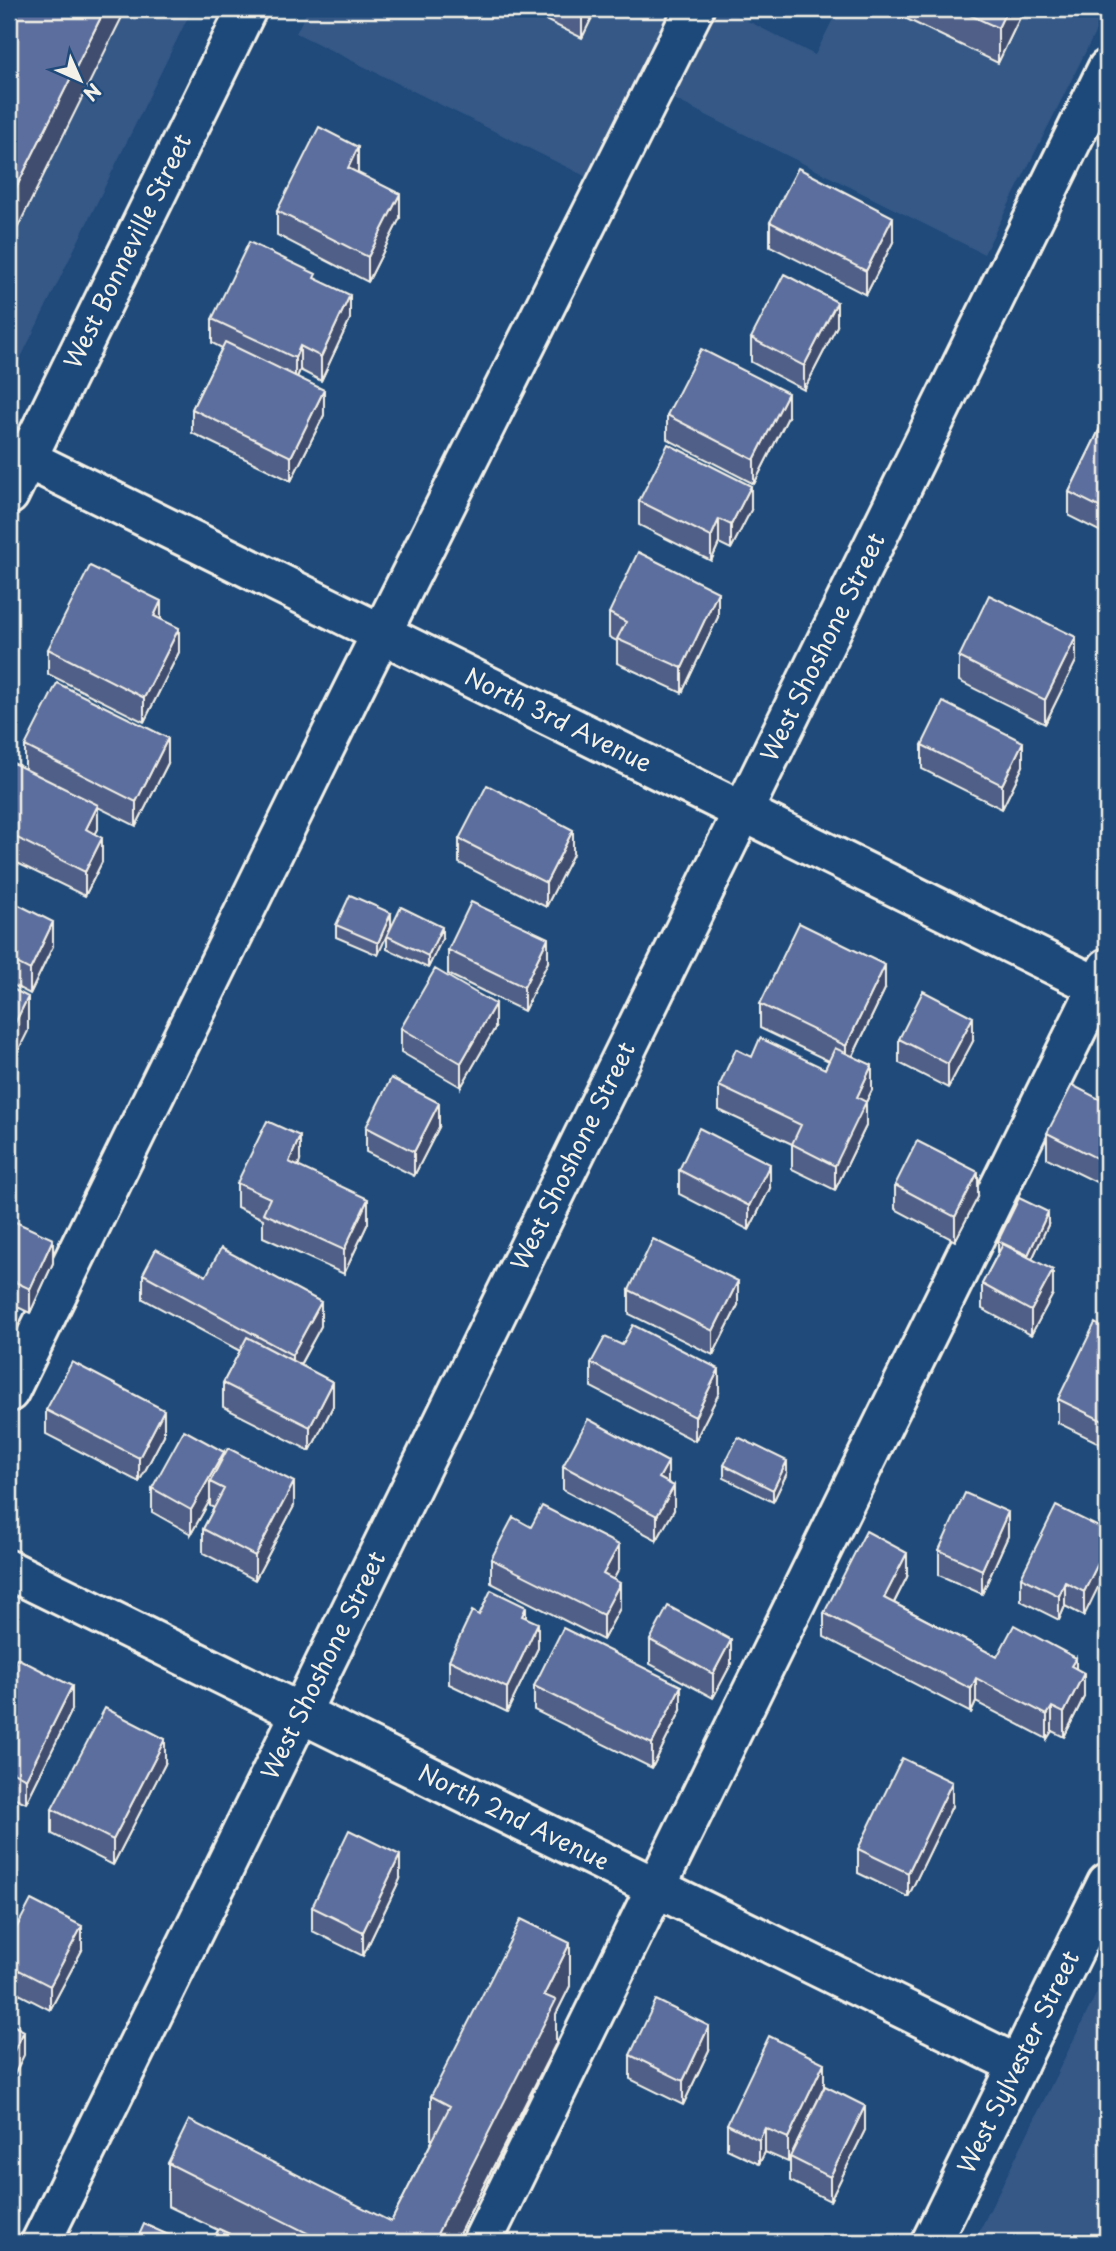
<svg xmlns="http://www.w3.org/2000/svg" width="1116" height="2251" font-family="'Playpen Sans',sans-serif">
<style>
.built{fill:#355886}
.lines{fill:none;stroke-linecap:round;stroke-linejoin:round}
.minor-casing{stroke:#f4f1e8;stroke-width:44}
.minor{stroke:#1f4a7a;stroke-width:38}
.wall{fill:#4f5f87;stroke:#f4f1e8;stroke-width:2}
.shaded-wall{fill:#404d6e;stroke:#f4f1e8;stroke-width:2}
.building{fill:#5c6e9d;stroke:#f4f1e8;stroke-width:2}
.labels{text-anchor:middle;stroke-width:6;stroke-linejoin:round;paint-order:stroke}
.street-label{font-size:24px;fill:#f4f1e8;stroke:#1f4a7a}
</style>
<rect width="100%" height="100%" fill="#1f4a7a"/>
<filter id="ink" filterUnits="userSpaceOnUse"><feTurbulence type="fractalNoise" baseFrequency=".0143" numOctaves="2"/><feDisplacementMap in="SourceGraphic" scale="14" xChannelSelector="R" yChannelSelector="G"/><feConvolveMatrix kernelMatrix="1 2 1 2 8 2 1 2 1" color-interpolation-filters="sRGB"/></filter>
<g filter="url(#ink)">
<!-- built -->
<path class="built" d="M9,9H192L9,382Z
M308,9H724L815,55L838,9H1107L984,254L658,91L609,188L296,33Z
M1107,1972V2242H974Z"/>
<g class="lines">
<!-- minor casing -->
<g class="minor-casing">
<g id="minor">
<path id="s1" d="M9,450L1107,991"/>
<path id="s2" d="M9,495L247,9"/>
<path d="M9,1392L350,696L694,9"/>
<path id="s3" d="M9,1570L1018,2065"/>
<path id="s4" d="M41,2242L1107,69"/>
<path d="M482,2242L1107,968"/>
<path id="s5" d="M931,2242L1107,1883"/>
</g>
</g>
<!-- minor -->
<use href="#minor" class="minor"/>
</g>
<!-- wall -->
<path class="wall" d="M523,9H596L582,38Z
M886,9H1024L998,63Z
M358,171V173L400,218L368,282L277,235V211Z
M770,222L893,242L866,295L770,246Z
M316,279L350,319L321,381L300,370L297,377L324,415L291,481L192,433V409L222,348L212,343V319Z
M837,326L804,390L751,362V338Z
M1107,372V407L1103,405V381Z
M1107,414V535L1069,516V492Z
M667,415L788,417L754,484L667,439Z
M639,501L751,510L731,549L719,543L711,561L639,525Z
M609,613L718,617L682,693L617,663V641L609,637Z
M161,619L179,652L144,722L48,674V649Z
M959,657L1076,661L1045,724L959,681Z
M922,745L1023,766L1002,809L922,769Z
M25,746L168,763L136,826L98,807V829L95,834L102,862L85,896L9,859V772L25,769Z
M459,839L573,854L546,907L459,863Z
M9,900L53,946L30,994L9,983Z
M391,913L378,955L336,937V925Z
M387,936L442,939L428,968L387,949Z
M448,950L548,962L524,1011L448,974Z
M885,989L853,1056L872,1090L866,1102V1126L835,1190L792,1169V1144L719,1110V1086L752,1057L825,1069L829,1061L760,1028V1004Z
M401,1028H495L461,1087L401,1052Z
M899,1039L973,1041L948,1088L899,1063Z
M1107,1103L1098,1183L1047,1158V1133Z
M366,1127H439L414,1176L366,1152Z
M300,1161L298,1167L368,1223L344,1274L263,1237V1219L237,1207V1183Z
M679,1170L770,1188L749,1230L679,1194Z
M895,1185L978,1197L955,1241L895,1209Z
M9,1219L53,1263L30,1313L9,1303Z
M1048,1225L1032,1259L1053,1294L1031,1335L982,1309V1284L998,1253V1241Z
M143,1274L206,1276L321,1326L300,1365L333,1406L310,1451L223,1407V1383L240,1351L143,1299Z
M629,1290L738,1305L713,1355L629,1314Z
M1107,1330V1447L1058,1423V1399Z
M591,1363L719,1393L695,1441L591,1387Z
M46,1410L164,1435L139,1482L46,1434Z
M224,1456L294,1506L255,1580L203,1553V1529L214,1508L210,1506V1500L191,1534L152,1512V1488Z
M724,1465L787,1473L773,1502L724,1478Z
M563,1466L674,1510L657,1540L563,1490Z
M1107,1531L1084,1616L1065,1606L1059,1620L1021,1601V1577Z
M1008,1536L982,1594L939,1575V1550Z
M491,1559L619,1569L613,1580L620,1608L603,1640L491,1583Z
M907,1577L894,1603L997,1657L1076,1668L1084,1697L1064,1737L1052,1731L1047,1739L976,1702L971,1713L824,1637V1613Z
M479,1615L526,1618L538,1648L507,1712L449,1684V1660Z
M650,1640L731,1664L713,1698L650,1664Z
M9,1674L72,1710L26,1803L9,1795Z
M534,1686L681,1710L652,1768L534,1710Z
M165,1764L113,1865L52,1834V1809Z
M952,1806L908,1897L858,1873V1849Z
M400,1879L363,1956L312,1931V1907Z
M9,1942L82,1950L50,2010L9,1989Z
M570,1986L556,2014V2043L455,2242H212L218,2230L168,2206V2163L391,2222L433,2139H431V2096Z
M709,2050L683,2105L630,2079V2055Z
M824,2087L865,2130L830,2201L790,2181V2158L788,2162L765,2152L759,2164L727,2149V2124Z"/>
<!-- shaded-wall -->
<path class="shaded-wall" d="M105,9H126L9,245V202Z
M582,9H596L582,38Z
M1007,9H1024L998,63V28Z
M358,147V171L348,192V168Z
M400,194V218L368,282V257Z
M893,217V242L866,295V271Z
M350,295V319L321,381V357Z
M837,302V326L804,390V366Z
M300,346V370L295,382V358Z
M324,390V415L291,481V457Z
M788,393V417L754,484V460Z
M751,486V510L731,549V525Z
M719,519V543L711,561V537Z
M718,592V617L682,693V668Z
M161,601V626L154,616Z
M179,628V652L144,722V698Z
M1076,637V661L1045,724V700Z
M168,738V763L136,826V802Z
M1023,742V766L1002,809V785Z
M98,805V829L86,853V829Z
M573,830V854L546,907V883Z
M102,838V862L85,896V872Z
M391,913V926L378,955V943Z
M53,922V946L30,994V970Z
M442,927V939L428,968V956Z
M548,938V962L524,1011V987Z
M885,965V989L846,1070V1046Z
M28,997V1031L9,1069V1035Z
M495,1004V1028L461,1087V1063Z
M973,1017V1041L948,1088V1064Z
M872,1065V1090L866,1102V1126L835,1190V1166L857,1097Z
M439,1103V1127L414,1176V1152Z
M300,1136V1161L289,1186V1162Z
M1107,1140V1164L1098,1183V1159Z
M770,1164V1188L749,1230V1206Z
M978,1172V1197L955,1241V1217Z
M368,1199V1223L344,1274V1250Z
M1048,1212V1225L1028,1268V1255Z
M53,1239V1263L30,1313V1289Z
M1053,1270V1294L1031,1335V1311Z
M738,1281V1305L713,1355V1331Z
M321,1302V1326L292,1379V1355Z
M719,1369V1393L695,1441V1417Z
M333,1382V1406L310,1451V1427Z
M164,1410V1435L139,1482V1458Z
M224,1452V1476L210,1482V1500L191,1534V1510Z
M787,1461V1473L773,1502V1490Z
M668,1462V1486L659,1478Z
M294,1482V1506L255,1580V1556Z
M674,1486V1510L657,1540V1516Z
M1008,1512V1536L982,1594V1570Z
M619,1545V1569L603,1599V1574Z
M1107,1545V1569L1084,1616V1592Z
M907,1553V1577L884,1622V1598Z
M1065,1582V1606L1059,1620V1596Z
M620,1583V1608L603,1640V1615Z
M526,1607V1631L522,1616Z
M538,1623V1648L507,1712V1688Z
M731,1640V1664L713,1698V1674Z
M1076,1658V1682L1071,1666Z
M1084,1673V1697L1064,1737V1713Z
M976,1678V1702L971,1713V1689Z
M72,1686V1710L26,1803V1779Z
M681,1686V1710L652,1768V1744Z
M1052,1707V1731L1047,1739V1715Z
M165,1739V1764L113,1865V1840Z
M952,1782V1806L908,1897V1873Z
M400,1855V1879L363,1956V1932Z
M82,1926V1950L50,2010V1986Z
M570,1943V1986L556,2014V2043L455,2242H433L544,1995Z
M709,2026V2050L683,2105V2081Z
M24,2031V2055L9,2085V2061Z
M824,2063V2087L788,2162V2138Z
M865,2106V2130L830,2201V2177Z
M765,2128V2152L759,2164V2140Z"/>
<!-- building -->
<path class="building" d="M9,9H105L9,202Z
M957,9H1007L998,28Z
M319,127L358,147L348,168L400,194L368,257L277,211Z
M798,168L893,217L866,271L770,222Z
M249,242L316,274L314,278L350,295L321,357L300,346L295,358L212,319Z
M784,274L837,302L804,366L751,338Z
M225,342L324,390L291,457L192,409Z
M701,349L788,393L754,460L667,415Z
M1107,372V383L1103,381Z
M1107,414V511L1069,492Z
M668,444L751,486L731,525L719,519L711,537L639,501Z
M638,552L718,592L682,668L617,639L626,622L609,613Z
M90,566L161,601L154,616L179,628L144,698L48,649Z
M989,595L1076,637L1045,700L959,657Z
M57,683L168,738L136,802L25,746Z
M943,702L1023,742L1002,785L922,745Z
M13,763L98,805L86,829L102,838L85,872L9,834V772Z
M487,785L573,830L546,883L459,839Z
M350,895L391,913L378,943L336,925Z
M9,900L53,922L30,970L9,959Z
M471,902L548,938L524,987L448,950Z
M401,907L442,927L428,956L387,936Z
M799,923L885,965L846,1046L760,1004Z
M435,969L495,1004L461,1063L401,1028Z
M9,987L28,997L9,1035Z
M923,991L973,1017L948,1064L899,1039Z
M760,1038L825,1069L835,1048L872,1065L857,1097L866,1102L835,1166L792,1144L801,1125L719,1086L736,1049L752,1057Z
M391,1078L439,1103L414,1152L366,1127Z
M1072,1085L1107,1103V1140L1098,1159L1047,1133Z
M267,1121L300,1136L289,1162L368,1199L344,1250L263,1213L270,1198L237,1183Z
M699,1128L770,1164L749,1206L679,1170Z
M917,1141L978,1172L955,1217L895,1185Z
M1019,1198L1048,1212L1028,1255L998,1241Z
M9,1219L53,1239L30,1289L9,1279Z
M653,1239L738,1281L713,1331L629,1290Z
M1003,1244L1053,1270L1031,1311L982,1284Z
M221,1248L321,1302L292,1355L143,1274L156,1249L206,1276Z
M1095,1323L1107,1330V1423L1058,1399Z
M633,1325L719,1369L695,1417L591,1363L605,1337L622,1345Z
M247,1337L333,1382L310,1427L223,1383Z
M72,1362L164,1410L139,1458L46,1410Z
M588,1419L668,1462L659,1478L674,1486L657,1516L563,1466Z
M184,1430L224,1452L191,1510L152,1488Z
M738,1437L787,1461L773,1490L724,1465Z
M228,1448L294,1482L255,1556L203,1529L224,1489L210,1482Z
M965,1493L1008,1512L982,1570L939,1550Z
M542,1506L619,1545L603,1574L620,1583L603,1615L491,1559L513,1517L531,1527Z
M1056,1506L1107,1531V1545L1084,1592L1065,1582L1059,1596L1021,1577Z
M866,1531L907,1553L884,1598L997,1657L1014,1625L1076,1658L1071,1666L1084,1673L1064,1713L1052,1707L1047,1715L976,1678L971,1689L824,1613Z
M491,1590L526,1607L522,1616L538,1623L507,1688L449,1660L472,1611L479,1615Z
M668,1606L731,1640L713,1674L650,1640Z
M563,1628L681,1686L652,1744L534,1686Z
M17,1658L72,1686L26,1779L9,1770V1674Z
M105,1708L165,1739L113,1840L52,1809Z
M902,1758L952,1782L908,1873L858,1849Z
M349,1830L400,1855L363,1932L312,1907Z
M31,1900L82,1926L50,1986L9,1965V1942Z
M521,1919L570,1943L544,1995L556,2000L433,2242H325L168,2163L189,2120L391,2222L450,2106L431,2096Z
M656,2000L709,2026L683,2081L630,2055Z
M9,2023L24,2031L9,2061Z
M769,2036L824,2063L788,2138L765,2128L759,2140L727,2124Z
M825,2086L865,2106L830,2177L790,2157Z
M144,2224L184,2242H136Z
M219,2229L247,2242H212Z"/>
</g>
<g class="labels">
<!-- street labels -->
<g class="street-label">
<text dy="8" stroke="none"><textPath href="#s2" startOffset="271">West Bonneville Street</textPath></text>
<text dy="8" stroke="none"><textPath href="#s4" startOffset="1776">West Shoshone Street</textPath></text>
<text dy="8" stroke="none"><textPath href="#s1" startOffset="612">North 3rd Avenue</textPath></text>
<text dy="8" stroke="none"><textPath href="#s4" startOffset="1209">West Shoshone Street</textPath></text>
<text dy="8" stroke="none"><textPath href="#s4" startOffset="642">West Shoshone Street</textPath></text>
<text dy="8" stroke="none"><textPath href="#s3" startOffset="562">North 2nd Avenue</textPath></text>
<text dy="8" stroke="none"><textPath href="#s5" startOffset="200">West Sylvester Street</textPath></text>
</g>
</g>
<!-- margin -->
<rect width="1116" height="2251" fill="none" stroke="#1f4a7a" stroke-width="35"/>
<rect x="18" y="18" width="1081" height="2216" fill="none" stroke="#f4f1e8" stroke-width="2.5" filter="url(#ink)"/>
<!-- north arrow -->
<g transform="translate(80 80) rotate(135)" stroke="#1f4a7a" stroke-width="5" paint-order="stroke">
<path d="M0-5L12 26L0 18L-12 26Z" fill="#f4f1e8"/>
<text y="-10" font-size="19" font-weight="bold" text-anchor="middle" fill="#f4f1e8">N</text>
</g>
</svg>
